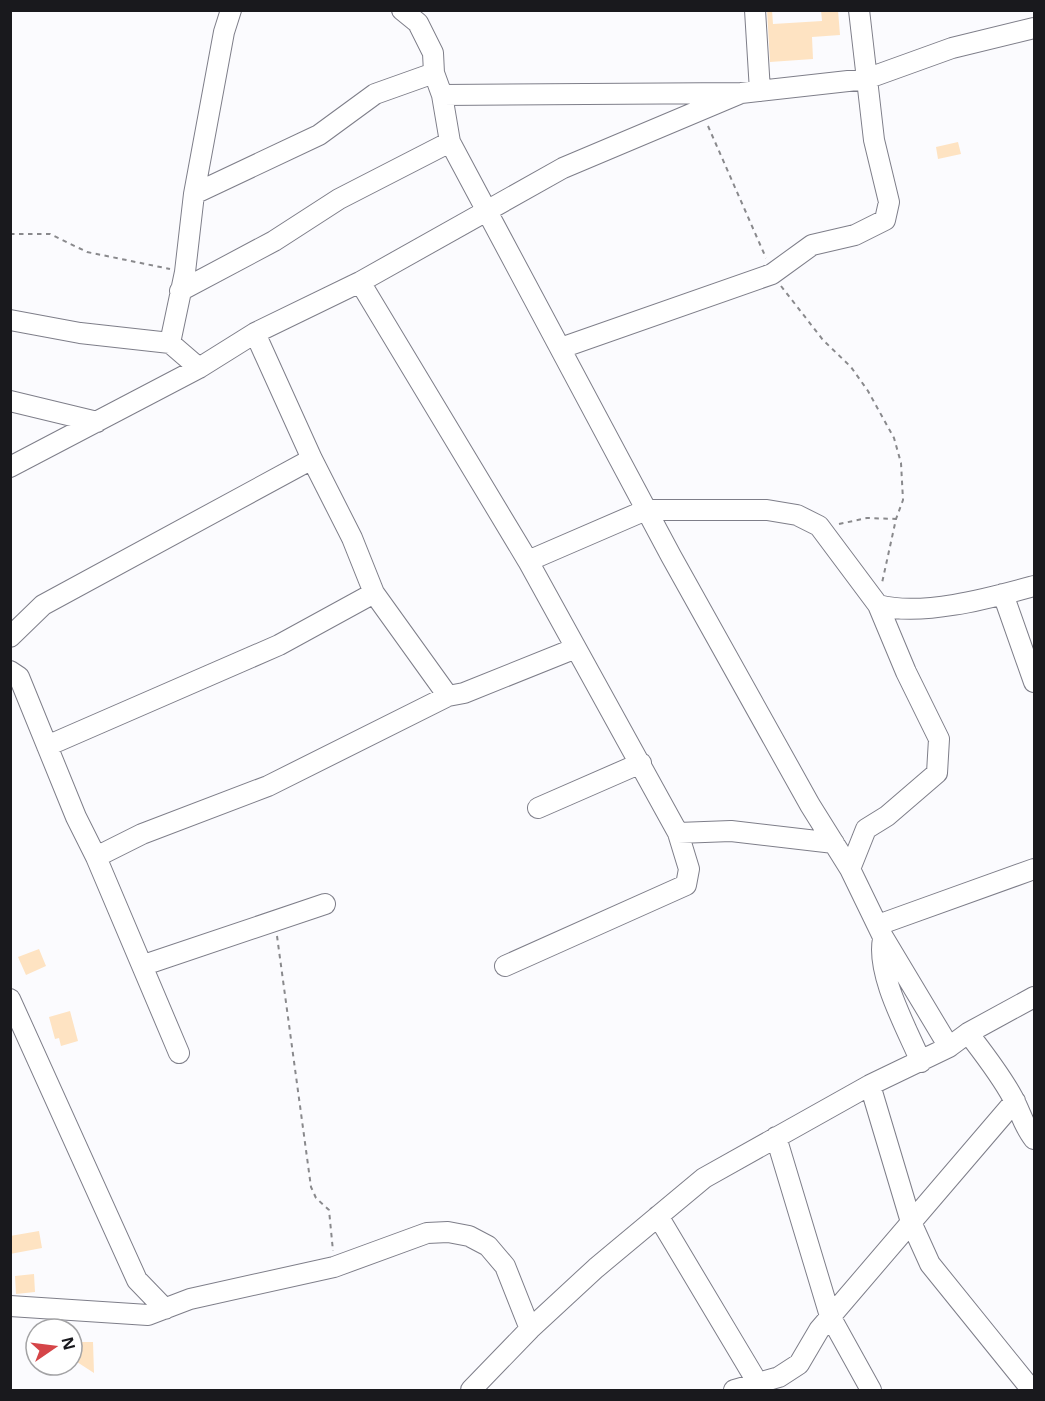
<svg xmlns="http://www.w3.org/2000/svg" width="1045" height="1401" font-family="'Noto Sans',sans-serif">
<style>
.building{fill:#fee3c2}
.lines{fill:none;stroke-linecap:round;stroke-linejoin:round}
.minor-casing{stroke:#7e7e89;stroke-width:22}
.path{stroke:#89898c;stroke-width:2;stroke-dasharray:4.5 4.5;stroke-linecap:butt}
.minor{stroke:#fff;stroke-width:20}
</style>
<rect width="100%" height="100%" fill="#fbfbfe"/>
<!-- building -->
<path class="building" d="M767,10H772L773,24L822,21L821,10H838L840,35L812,37L813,59L770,62Z
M958,142L961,154L938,159L936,147Z
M39,949L46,966L26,975L18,957Z
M70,1011L78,1041L61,1046L59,1038L55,1039L49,1017Z
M39,1231L42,1248L10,1254V1236Z
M34,1274L35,1292L16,1294L15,1276Z
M72,1342H93L94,1373L77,1362H72Z"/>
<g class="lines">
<!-- minor casing -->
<g class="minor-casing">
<path id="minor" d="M755,10L760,91
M442,95L741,93L866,79L952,48L1034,28
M450,142L671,556L810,805L850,869L883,937L949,1047
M194,194L319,135L375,94L434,73
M360,282L528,561L678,833L731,831L834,843
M180,291L274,241L339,199L450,142L442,95L434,73L433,53L418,23L402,10
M10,320L80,333L170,343
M255,333L312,459L352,538L374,593L448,696L464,693L576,648
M561,348L772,274L812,245L855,235L885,220L889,202L874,140L859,10
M199,368L170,343L185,272L194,194L224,32L231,10
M10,401L97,422
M10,467L199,368L255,333L360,282L563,168L741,93
M528,561L646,510H767L797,515L819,526L878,605L906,672L939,739L937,773L887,816L866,829L850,869
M1003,594L1034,682
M878,605C922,617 990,598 1034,586
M10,637L43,605L312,459
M10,671L19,677L76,817L96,857L142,834L268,786L448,696
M47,746L279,645L374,593
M538,808L641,763
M96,857L179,1053
M878,925L1034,869
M883,939C876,974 907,1029 921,1062
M144,965L325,904
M505,966L686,885L689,869L678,833
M10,999L137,1280L165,1309
M968,1033C984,1054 1000,1074 1013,1098C1021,1113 1024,1127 1034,1139
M870,1085L911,1222L930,1264L1031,1389
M776,1137L830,1316L871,1390
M658,1216L762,1390
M10,1306L148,1315L190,1299L334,1267L427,1233L448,1232L469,1236L488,1246L505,1266L530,1329
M471,1390L530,1329L596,1268L704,1178L870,1085L949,1047L968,1033L1034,997
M734,1390L779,1377L799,1364L819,1330L1015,1101"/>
</g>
<!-- path -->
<path class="path" d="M708,126L766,258
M10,234H50L87,252L170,269
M781,286L823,340L851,367L868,391L894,438L901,463L903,500L896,519L882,583
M839,524L867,518L896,519
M277,936L311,1187L316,1198L329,1210L333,1251"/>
<!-- minor -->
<use href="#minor" class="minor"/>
</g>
<!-- border -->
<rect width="1045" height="1401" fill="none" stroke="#19191d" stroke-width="24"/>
<!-- north arrow -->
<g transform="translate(54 1347) rotate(76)"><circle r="28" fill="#ffffff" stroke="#a3a3a5" stroke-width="1.5"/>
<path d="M0-4.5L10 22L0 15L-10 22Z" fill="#d54548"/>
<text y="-9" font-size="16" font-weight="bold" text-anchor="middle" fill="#19191d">N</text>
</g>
</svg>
